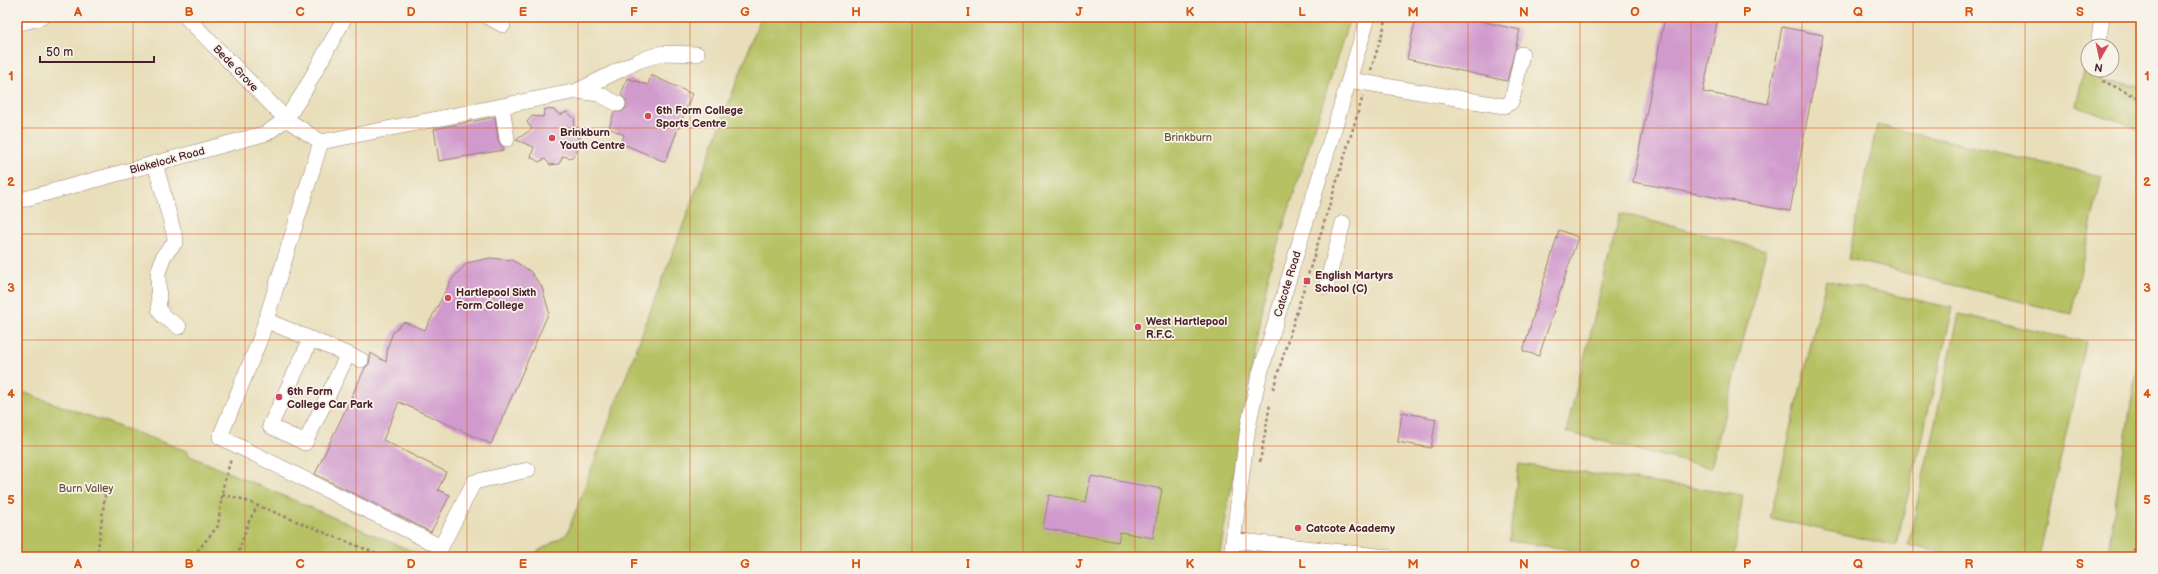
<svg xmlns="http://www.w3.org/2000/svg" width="2158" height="574" font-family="'Balsamiq Sans',sans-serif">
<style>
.green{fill:#b5c163;stroke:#807047}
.building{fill:#d09acd}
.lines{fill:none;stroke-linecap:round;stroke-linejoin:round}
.minor-casing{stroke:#997e72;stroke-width:16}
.path{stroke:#997e72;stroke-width:2.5;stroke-dasharray:3 3;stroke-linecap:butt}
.minor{stroke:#fff;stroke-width:15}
.grid{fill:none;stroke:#d8530f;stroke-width:1;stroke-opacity:0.55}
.poi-dot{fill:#d1495b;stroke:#f7f3e8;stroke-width:1.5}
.labels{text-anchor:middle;stroke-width:3.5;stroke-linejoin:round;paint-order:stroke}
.street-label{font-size:11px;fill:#4a1f2b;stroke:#f7f3e8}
.poi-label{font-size:11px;font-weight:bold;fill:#4a1f2b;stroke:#f7f3e8;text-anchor:start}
.park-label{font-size:11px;fill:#6a503c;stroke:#f7f3e8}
.neatline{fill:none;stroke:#d8530f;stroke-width:1.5}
.grid-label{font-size:13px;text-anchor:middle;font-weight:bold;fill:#d8530f}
</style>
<rect width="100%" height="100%" fill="#f7f3e8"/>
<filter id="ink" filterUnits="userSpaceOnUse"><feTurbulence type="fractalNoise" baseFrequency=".025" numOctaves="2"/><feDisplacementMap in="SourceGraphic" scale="8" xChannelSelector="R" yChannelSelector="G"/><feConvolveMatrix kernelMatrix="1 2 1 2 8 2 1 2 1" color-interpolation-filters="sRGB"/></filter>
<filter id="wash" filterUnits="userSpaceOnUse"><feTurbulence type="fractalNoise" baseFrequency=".012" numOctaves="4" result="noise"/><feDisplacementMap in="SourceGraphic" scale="16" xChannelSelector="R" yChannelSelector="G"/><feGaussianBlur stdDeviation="0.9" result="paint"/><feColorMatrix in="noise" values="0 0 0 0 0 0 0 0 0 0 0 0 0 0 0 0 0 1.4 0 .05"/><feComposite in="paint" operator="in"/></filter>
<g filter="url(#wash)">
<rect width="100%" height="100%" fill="#e8deba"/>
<!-- green -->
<path class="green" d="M761,17H1040L1091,21L1092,17H1350L1269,272L1219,557H528L567,534Z
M2086,63H2088V70H2103V81L2141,86V130L2076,105Z
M1877,125L2102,176L2071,314L1848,259Z
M1620,213L1766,250L1711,468L1566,432Z
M1826,280L1953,308L1896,546L1770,518Z
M1959,314L2086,342L2039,557H1962L1908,545Z
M2141,339V557H2107Z
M17,390L187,451L190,456L426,557H17Z
M1519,464L1743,495L1734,557H1625L1509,541Z"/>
<g id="blocks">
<!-- building -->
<path class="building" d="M1416,17H1462L1520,30L1507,81L1407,59Z
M1665,17H1718L1703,92L1768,104L1782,27L1823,35L1790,211L1633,182Z
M651,75L692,94L665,162L621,143L624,135L609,128L614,112H622L626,108V100L621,95L627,78L648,85Z
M545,109L554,110L560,115L567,112L575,119L573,128L579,131L580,140L574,142L577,151L571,158L563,156L559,164L550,165L545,159L539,162L531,157L534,147L516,140L532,129L527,122L532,116L543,117Z
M495,117L498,140L504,150L439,161L434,129Z
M1559,230L1578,237L1539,356L1523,351Z
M490,258L512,260L530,271L542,287L549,312L491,444L399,402L383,440L446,472L438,490L450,495L431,532L315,474L365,368L369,364L371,353L386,362L388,346L393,332L404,322L425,330L452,279L467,263Z
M1402,412L1436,419L1431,448L1398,442Z
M1091,476L1162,489L1153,538L1120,532L1118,542L1043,528L1049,495L1086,502Z"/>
</g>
</g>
<g filter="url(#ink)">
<use href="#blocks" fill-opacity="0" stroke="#997e72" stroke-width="1"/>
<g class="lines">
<!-- minor casing -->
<g class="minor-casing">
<path id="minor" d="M186,17L286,119L321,142L260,339L220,437L441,547L474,482L528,470
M488,17L503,25
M17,24L42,17
M2098,46L2102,17
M1349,80L1504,106L1511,102L1513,96L1522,54
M577,91L599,94L618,104
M502,106L507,139
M321,142L577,91L638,61L663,53L697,54
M155,163L176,241L164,255L158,273L159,309L163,316L179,327
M17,201L267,133L286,119L302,95L345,17
M1326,287L1343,223
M265,320L361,360
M311,339L270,426L305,443L348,354
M1233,540L1387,557
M1231,557L1248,427L1258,380L1368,17"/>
</g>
<!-- path -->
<path class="path" d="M1371,70L1387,17
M2097,70L2103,81L2141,99
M1273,389L1363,96
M1260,462L1270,404
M222,495L239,498L385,557
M97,557L106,487
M197,557L198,550L218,526L223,487L231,459
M237,557L248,523L258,505
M2133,557L2141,499"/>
<!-- minor -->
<use href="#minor" class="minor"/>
</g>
</g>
<!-- grid -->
<path class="grid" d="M133,17V557M245,17V557M356,17V557M467,17V557M578,17V557M690,17V557M801,17V557M912,17V557M1023,17V557M1135,17V557M1246,17V557M1357,17V557M1468,17V557M1580,17V557M1691,17V557M1802,17V557M1913,17V557M2025,17V557M17,128H2141M17,234H2141M17,340H2141M17,446H2141"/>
<!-- markers -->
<g class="poi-dot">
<circle cx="648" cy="116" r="4"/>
<circle cx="552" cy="138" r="4"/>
<rect x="1303" y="277" width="8" height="8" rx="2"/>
<circle cx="448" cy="298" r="4"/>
<circle cx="1138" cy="327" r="4"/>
<circle cx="279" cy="397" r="4"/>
<circle cx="1298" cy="528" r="4"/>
</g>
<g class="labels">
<!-- street labels -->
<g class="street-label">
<text transform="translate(236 68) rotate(46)" y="4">Bede Grove</text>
<text transform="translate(167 160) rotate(-15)" y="4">Blakelock Road</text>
<text transform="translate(1287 284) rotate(-73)" y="4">Catcote Road</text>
</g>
<!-- poi labels -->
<g class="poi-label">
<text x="656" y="114">6th Form College<tspan x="656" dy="13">Sports Centre</tspan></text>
<text x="560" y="136">Brinkburn<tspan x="560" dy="13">Youth Centre</tspan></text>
<text x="1315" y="279">English Martyrs<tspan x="1315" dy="13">School (C)</tspan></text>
<text x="456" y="296">Hartlepool Sixth<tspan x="456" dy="13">Form College</tspan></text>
<text x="1146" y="325">West Hartlepool<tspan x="1146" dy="13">R.F.C.</tspan></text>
<text x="287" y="395">6th Form<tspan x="287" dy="13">College Car Park</tspan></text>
<text x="1306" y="532">Catcote Academy</text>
</g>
<!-- park labels -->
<g class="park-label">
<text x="1188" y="141">Brinkburn</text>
<text x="86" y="492">Burn Valley</text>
</g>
</g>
<!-- margin -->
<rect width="2158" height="574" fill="none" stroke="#f7f3e8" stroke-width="44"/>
<!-- north arrow -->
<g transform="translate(2100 58) rotate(189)"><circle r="19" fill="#f7f3e8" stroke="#b29e9c"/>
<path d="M0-3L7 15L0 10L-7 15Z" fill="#d1495b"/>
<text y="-6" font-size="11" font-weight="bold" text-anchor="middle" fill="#4a1f2b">N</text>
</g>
<!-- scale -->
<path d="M40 56v6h114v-6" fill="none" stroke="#4a1f2b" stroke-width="2"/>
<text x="46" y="56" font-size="12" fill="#4a1f2b" stroke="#f7f3e8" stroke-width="3" paint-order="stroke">50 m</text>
<rect x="22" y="22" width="2114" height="530" class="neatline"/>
<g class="grid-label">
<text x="78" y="16">A</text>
<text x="189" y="16">B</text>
<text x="300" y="16">C</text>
<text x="411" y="16">D</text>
<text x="523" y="16">E</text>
<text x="634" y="16">F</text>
<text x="745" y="16">G</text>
<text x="856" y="16">H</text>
<text x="968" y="16">I</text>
<text x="1079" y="16">J</text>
<text x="1190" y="16">K</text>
<text x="1302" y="16">L</text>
<text x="1413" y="16">M</text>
<text x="1524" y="16">N</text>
<text x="1635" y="16">O</text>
<text x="1747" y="16">P</text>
<text x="1858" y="16">Q</text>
<text x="1969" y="16">R</text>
<text x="2080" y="16">S</text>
<text x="11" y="80">1</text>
<text x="2147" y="80">1</text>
<text x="11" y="186">2</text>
<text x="2147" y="186">2</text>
<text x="11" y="292">3</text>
<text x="2147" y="292">3</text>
<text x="11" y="398">4</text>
<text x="2147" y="398">4</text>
<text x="11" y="504">5</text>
<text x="2147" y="504">5</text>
<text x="78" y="568">A</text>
<text x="189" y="568">B</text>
<text x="300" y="568">C</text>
<text x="411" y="568">D</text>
<text x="523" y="568">E</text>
<text x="634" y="568">F</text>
<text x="745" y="568">G</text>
<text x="856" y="568">H</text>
<text x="968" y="568">I</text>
<text x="1079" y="568">J</text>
<text x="1190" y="568">K</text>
<text x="1302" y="568">L</text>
<text x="1413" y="568">M</text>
<text x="1524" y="568">N</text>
<text x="1635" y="568">O</text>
<text x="1747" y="568">P</text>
<text x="1858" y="568">Q</text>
<text x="1969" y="568">R</text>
<text x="2080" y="568">S</text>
</g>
</svg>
